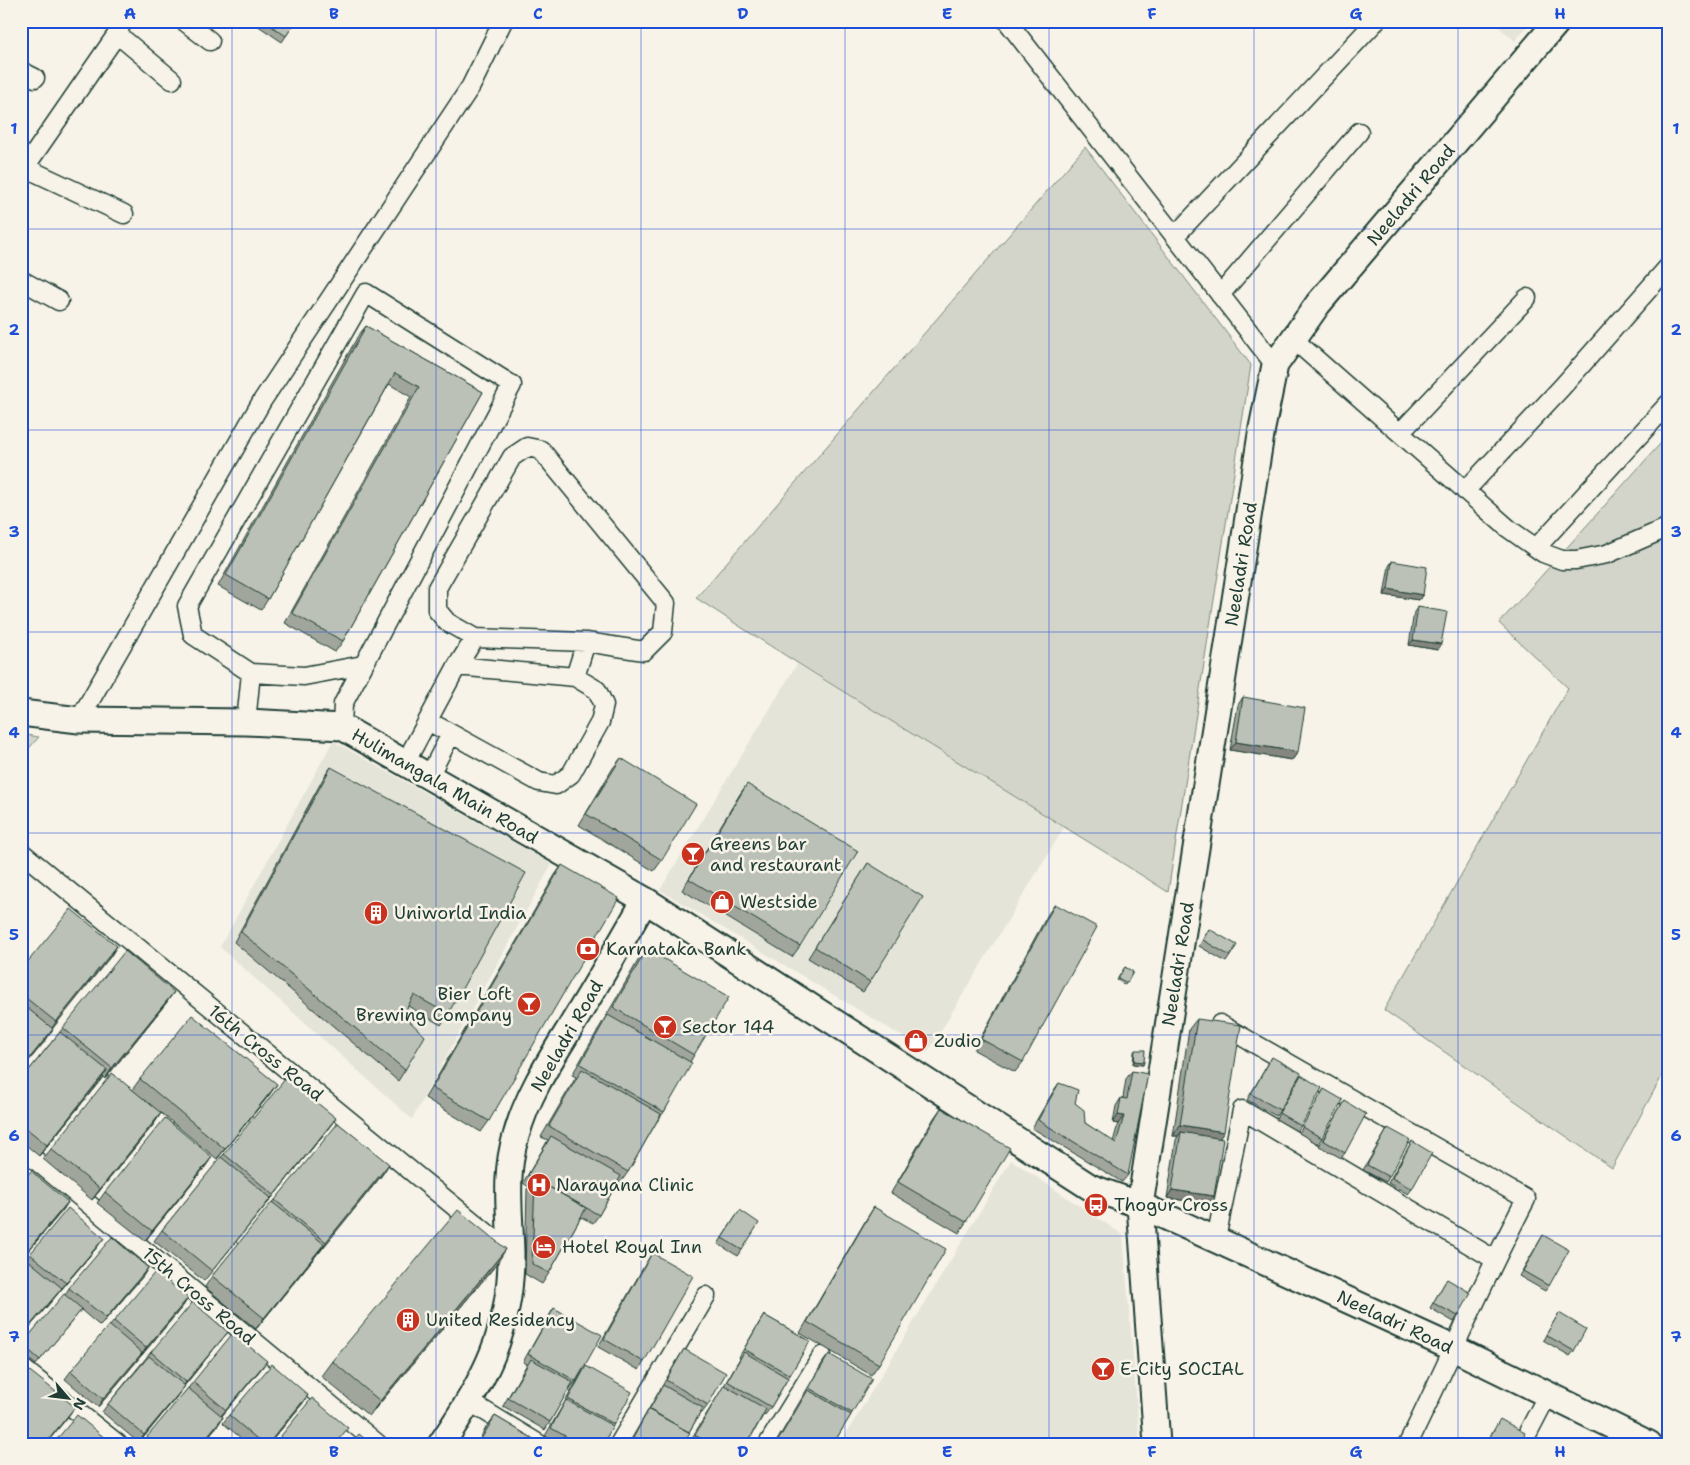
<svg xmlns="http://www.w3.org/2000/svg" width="1690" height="1465" font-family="'Shantell Sans',sans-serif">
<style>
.built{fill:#e5e4d9}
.green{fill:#d3d5ca;stroke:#79897f}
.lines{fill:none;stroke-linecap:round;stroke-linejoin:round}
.street-casing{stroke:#1f3d34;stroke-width:21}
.secondary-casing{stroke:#1f3d34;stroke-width:29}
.street{stroke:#f7f3e8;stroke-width:18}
.secondary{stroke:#f7f3e8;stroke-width:25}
.wall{fill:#a1a69d;stroke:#1f3d34}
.shaded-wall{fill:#83877f;stroke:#1f3d34}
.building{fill:#bbc1b6;stroke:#1f3d34}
.grid{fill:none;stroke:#1d4ed8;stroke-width:1;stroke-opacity:0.55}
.labels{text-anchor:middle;stroke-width:5;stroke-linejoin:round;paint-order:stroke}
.street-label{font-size:18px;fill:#1f3d34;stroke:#f7f3e8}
.poi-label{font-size:18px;fill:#1f3d34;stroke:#f7f3e8;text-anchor:start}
.neatline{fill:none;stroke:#1d4ed8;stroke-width:2}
.grid-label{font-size:16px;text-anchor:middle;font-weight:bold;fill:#1d4ed8}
</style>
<rect width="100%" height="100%" fill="#f7f3e8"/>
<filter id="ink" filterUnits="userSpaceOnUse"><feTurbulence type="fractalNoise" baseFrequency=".02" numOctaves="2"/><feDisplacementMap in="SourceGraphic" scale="10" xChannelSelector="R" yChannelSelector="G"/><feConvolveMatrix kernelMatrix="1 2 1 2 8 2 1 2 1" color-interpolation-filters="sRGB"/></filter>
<g filter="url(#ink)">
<!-- built -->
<path class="built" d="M1492,21H1531L1515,41Z
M797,664L1065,826L928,1052L660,890Z
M333,741L552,864L412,1119L220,947Z
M1011,1160L1123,1235L1140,1444H840Z"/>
<!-- green -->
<path class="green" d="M1085,147L1251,365L1168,892C1012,792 851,700 696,598Z
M1669,434V1063L1612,1168L1384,1010L1568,688L1499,623Z
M21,734L39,737L21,757Z"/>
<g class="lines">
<!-- street casing -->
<g class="street-casing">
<path id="street" d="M123,21L117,34L172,80
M184,21L210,41
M1007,21L1275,365
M21,71L35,78
M24,167L124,214
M21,173L117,34
M1175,236L1376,21
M21,280L59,301
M1220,295L1359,132
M1293,339L1509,529L1543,553L1562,560H1576L1607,554L1669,527
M1401,432L1527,298
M1465,491L1562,387L1669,266
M1536,548L1669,403
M475,638L586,642
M457,666L475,638L447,622L437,610V588L512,457L527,447L541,450L666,603L663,632L644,651L586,642L575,677
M251,673L304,676L363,665
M79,720L262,401L471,86L503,21
M246,722L251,673L193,635L187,606L366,293L512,385L343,704L342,727
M405,763L457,666L575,677L597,690L604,705L600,722L571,774L556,785L539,782L428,721
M429,776L451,734
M21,852L510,1252
M1220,1024L1526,1199C1484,1279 1448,1363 1408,1444
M21,1148L378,1444
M1216,1239L1242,1110L1494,1259
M21,1367L118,1444
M470,1402L539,1444
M619,1444L706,1296
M768,1444L822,1356
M1522,1444L1548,1394"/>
</g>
<!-- secondary casing -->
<g class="secondary-casing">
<path id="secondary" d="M21,713L79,720L246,722L342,727L645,900L1090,1187L1140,1205L1455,1349L1649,1444
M441,1444C484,1382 512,1330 511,1252C510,1213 504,1174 516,1136C527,1096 549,1062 570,1028C596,985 621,943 645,900
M1157,1444L1140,1205L1262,428L1275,365L1318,304L1558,21"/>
</g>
<!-- street -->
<use href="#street" class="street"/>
<!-- secondary -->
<use href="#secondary" class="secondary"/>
</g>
<!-- wall -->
<path class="wall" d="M255,21H296L282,42L254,23Z
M366,326L483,392L343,641L335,652L285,623L411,397L389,384L268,599L261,610L218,586L358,336Z
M1392,561L1423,595L1419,600L1384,595L1389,566Z
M1418,607L1438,650L1409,645L1414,612Z
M1243,697L1298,752L1292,760L1230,750L1238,705Z
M621,758L662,860L654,871L579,825L613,768Z
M331,767L448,1014L441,1025L408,1006L403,1015L405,1070L398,1081L234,942L324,777Z
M747,784L800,946L792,957L682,890L740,794Z
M868,863L870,982L863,992L808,958Z
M562,865L489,1121L481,1132L425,1098L555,875Z
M1055,904L1023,1062L1015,1072L974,1050L1048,914Z
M1209,929L1230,956L1226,962L1199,946Z
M117,946L110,957L52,1028L46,1040L21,1070V970Z
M647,949L694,1055L690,1062L664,1112L656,1123L628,1172L621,1182L618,1181L599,1215L593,1223L581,1217L549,1273L542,1284L525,1274L527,1189L529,1187L523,1183L548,1140L541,1137L576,1077L572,1075L639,959Z
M1125,967L1133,972L1125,985L1117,980Z
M167,1002L105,1079L103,1077L39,1156L21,1141V1080L63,1028Z
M1197,1019L1220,1138L1208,1204L1167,1198L1176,1140L1178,1136H1173L1189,1029Z
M1135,1050L1143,1065L1133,1064L1134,1052Z
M1272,1057L1280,1110L1276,1116L1247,1100Z
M1132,1071L1128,1175L1122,1182L1032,1128L1054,1090L1059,1083L1075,1103L1085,1123L1113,1142L1118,1124L1113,1123L1116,1106L1121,1098H1123L1126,1079Z
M1301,1075V1126L1297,1131L1276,1119Z
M140,1079L270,1094L217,1159L161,1113L154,1124L92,1200L43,1159L51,1149L132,1090Z
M1324,1089L1322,1138L1318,1144L1299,1133Z
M1345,1101V1153L1341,1158L1319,1146Z
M941,1108L966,1222L959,1233L891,1193L934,1118Z
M1388,1128L1389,1177L1386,1182L1363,1170Z
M328,1129L204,1281L154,1241L162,1230L224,1154Z
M1412,1141V1189L1408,1194L1388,1183Z
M212,1157L205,1167L145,1241L97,1203L105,1192Z
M389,1164L382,1175L256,1329L205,1287L212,1276L275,1200Z
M21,1183L68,1202L63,1210L25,1255L21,1261Z
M874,1207L879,1364L871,1375L800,1333L867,1218Z
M736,1216L742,1250L738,1256L718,1244Z
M1543,1235L1549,1286L1545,1291L1519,1276Z
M98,1246L60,1291L21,1337V1267L25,1262L30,1254Z
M652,1253L644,1362L639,1370L598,1347L647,1261Z
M496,1265L369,1416L321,1376L332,1361Z
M148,1268L143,1276L100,1326L81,1310L36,1365L21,1352L22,1344L65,1295L69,1288Z
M1447,1279L1458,1316L1454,1322L1430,1308Z
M188,1298L183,1306L98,1407L65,1379L71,1371L110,1326L114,1321Z
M554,1308L576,1381L570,1389L569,1388L550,1422L545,1430L503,1406L527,1364L523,1362L549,1316Z
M1559,1313L1574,1351L1570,1356L1543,1340Z
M764,1315L810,1341L771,1407L765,1415L764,1414L747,1444H688L722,1389L740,1358L739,1357L759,1323Z
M222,1339L184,1386L179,1394L139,1443L102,1412L108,1404L151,1352Z
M684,1349L708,1405L702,1413L701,1412L689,1432L684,1444H628L629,1443L679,1357Z
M829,1354L852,1413L833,1444H775L823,1362Z
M267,1361L261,1369L222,1416L223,1417L218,1425L202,1444H143L193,1382Z
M586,1366L614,1424L603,1444H560L545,1436L581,1374Z
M303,1403L269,1444H248L223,1423L229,1415Z
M495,1416L542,1444H477L487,1426Z"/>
<!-- shaded-wall -->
<path class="shaded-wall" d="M1388,589L1423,595L1419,600L1384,595Z
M1413,640L1441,644L1438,650L1409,645Z
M1236,742L1298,752L1292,760L1230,750Z
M117,946L110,957L49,1033L56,1022Z
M174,992L167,1002L105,1079L112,1068Z
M53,1029L46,1040L21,1070V1069Z
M1134,1061L1144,1062L1143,1065L1133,1064Z
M107,1070L100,1081L39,1156L47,1145Z
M277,1084L270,1094L217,1159Z
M161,1113L154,1124L92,1200L100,1189Z
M1118,1115L1124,1116L1118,1124L1113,1123Z
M336,1118L328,1129L266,1205L274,1195Z
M1180,1125L1224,1132L1217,1142L1181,1132L1178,1136H1173Z
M212,1157L205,1167L145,1241L152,1231Z
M389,1164L382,1175L319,1253L326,1242Z
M1172,1190L1214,1196L1208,1204L1167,1198Z
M68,1202L63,1210L21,1259L26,1252Z
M104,1238L98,1246L60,1291L66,1283Z
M324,1244L316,1255L256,1329L264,1318Z
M506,1249L496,1265L369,1416L380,1401Z
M148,1268L143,1276L100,1326L106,1318Z
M62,1288L56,1296L21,1337V1336Z
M188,1298L183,1306L141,1356L146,1348Z
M228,1332L222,1339L181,1390L186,1382Z
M142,1353L137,1361L98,1407L103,1399Z
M267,1361L261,1369L220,1417L226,1410Z
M185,1386L179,1394L139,1443L144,1435Z
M308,1395L303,1403L269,1444H268Z
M75,1407L67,1418L46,1444H45Z
M223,1417L218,1425L202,1444H201Z"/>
<!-- building -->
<path class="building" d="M264,21H296L286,36Z
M366,326L483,392L343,641L292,613L419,387L395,373L268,599L226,575Z
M1392,561L1427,567L1423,595L1388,589Z
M1418,607L1447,612L1441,644L1413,640Z
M1243,697L1305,708L1298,752L1236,742Z
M621,758L696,804L662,860L586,814Z
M331,767L526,873L448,1014L414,995L403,1015L425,1036L405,1070L241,932Z
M747,784L858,851L800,946L689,879Z
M868,863L923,897L870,982L815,947Z
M562,865L619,898L489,1121L432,1088Z
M1055,904L1097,927L1023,1062L981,1039Z
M71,909L117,946L56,1022L21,994V970Z
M1209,929L1237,945L1230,956L1203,940Z
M647,949L729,997L694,1055L613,1007Z
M125,951L174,992L112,1068L63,1028Z
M1125,967L1133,972L1127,983L1118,978Z
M21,1003L53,1029L21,1069Z
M192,1015L277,1084L225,1149L140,1079Z
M608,1015L692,1063L664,1112L580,1064Z
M1197,1019L1241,1025L1224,1132L1180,1125Z
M60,1032L107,1070L47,1145L21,1124V1080Z
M1135,1050H1145L1144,1062L1134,1061Z
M1272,1057L1301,1073L1280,1110L1251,1094Z
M582,1069L661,1114L628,1172L549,1126Z
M1132,1071L1148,1074L1128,1175L1038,1120L1059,1083L1078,1090L1075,1103L1084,1110L1085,1123L1116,1143L1124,1116L1118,1115L1121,1098L1127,1099Z
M112,1073L161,1113L100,1189L51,1149Z
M1301,1075L1322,1088L1301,1126L1279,1113Z
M286,1078L336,1118L274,1195L224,1154Z
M1324,1089L1343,1100L1322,1138L1302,1127Z
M1345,1101L1366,1114L1345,1153L1323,1140Z
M941,1108L1010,1148L966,1222L898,1182Z
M165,1118L212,1157L152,1231L105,1192Z
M338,1123L389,1164L326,1242L275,1200Z
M1388,1128L1410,1140L1389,1177L1367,1165Z
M1181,1132L1223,1139L1214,1196L1172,1190Z
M551,1136L621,1176L599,1215L528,1175Z
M1412,1141L1432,1153L1412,1189L1392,1178Z
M221,1157L271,1198L212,1271L162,1230Z
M21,1163L27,1168L21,1176Z
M31,1171L68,1202L26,1252L21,1248V1183Z
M535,1179L586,1208L549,1273L532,1264Z
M272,1202L324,1244L264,1318L212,1276Z
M874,1207L946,1249L879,1364L807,1322Z
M68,1208L104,1238L66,1283L30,1254Z
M458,1210L506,1249L380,1401L332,1361Z
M740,1210L759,1223L742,1250L722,1238Z
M1543,1235L1569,1250L1549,1286L1523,1271Z
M112,1237L148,1268L106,1318L69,1288Z
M21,1252L25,1255L21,1260Z
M652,1253L693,1276L644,1362L604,1339Z
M28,1260L62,1288L21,1336V1267Z
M156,1271L188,1298L146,1348L114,1321Z
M1447,1279L1471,1293L1458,1316L1433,1303Z
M64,1294L82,1309L40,1360L22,1344Z
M193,1302L228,1332L186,1382L151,1352Z
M554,1308L602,1335L576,1381L528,1354Z
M1559,1313L1586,1329L1574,1351L1546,1335Z
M764,1315L810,1341L790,1375L744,1349Z
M109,1325L142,1353L103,1399L71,1371Z
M233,1333L267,1361L226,1410L193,1382Z
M684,1349L726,1373L708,1405L666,1380Z
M744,1352L788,1378L771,1407L727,1381Z
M829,1354L872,1379L852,1413L809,1388Z
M149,1356L185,1386L144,1435L108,1404Z
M531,1359L573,1382L550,1422L508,1398Z
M21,1364L75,1407L45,1444H21Z
M272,1364L308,1395L268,1444H263L229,1415Z
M586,1366L632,1392L614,1424L568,1399Z
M663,1385L703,1408L689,1432L649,1410Z
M724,1385L766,1409L747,1444H710L695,1435Z
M188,1388L223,1417L201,1444H155L147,1437Z
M808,1390L851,1415L833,1444H776Z
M312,1398L348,1428L335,1444H278L276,1442Z
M566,1400L613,1426L603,1444H579L551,1428Z
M649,1409L690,1433L684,1444H643L633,1438Z
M77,1415L112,1444H53Z
M495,1416L542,1444H478Z
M1500,1419L1525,1433L1519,1444H1486Z
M359,1434L371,1444H351Z
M691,1440L696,1444H689Z"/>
</g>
<!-- grid -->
<path class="grid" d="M232,21V1444M436,21V1444M641,21V1444M845,21V1444M1049,21V1444M1254,21V1444M1458,21V1444M21,229H1669M21,430H1669M21,632H1669M21,833H1669M21,1035H1669M21,1236H1669"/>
<!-- icons -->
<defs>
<g id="bar-disc" transform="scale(1.25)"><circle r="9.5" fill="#c8321e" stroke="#f7f3e8"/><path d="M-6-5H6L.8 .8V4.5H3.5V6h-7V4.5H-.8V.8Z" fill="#fff"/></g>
<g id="shop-disc" transform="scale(1.25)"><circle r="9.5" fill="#c8321e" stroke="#f7f3e8"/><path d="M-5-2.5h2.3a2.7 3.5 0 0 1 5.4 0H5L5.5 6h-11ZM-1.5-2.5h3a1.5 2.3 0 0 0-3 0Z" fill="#fff"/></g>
<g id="building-disc" transform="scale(1.25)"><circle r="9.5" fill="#c8321e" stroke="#f7f3e8"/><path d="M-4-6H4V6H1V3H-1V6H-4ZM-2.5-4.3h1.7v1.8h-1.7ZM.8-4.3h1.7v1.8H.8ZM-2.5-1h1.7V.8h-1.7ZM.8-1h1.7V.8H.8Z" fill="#fff"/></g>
<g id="bank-disc" transform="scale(1.25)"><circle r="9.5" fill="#c8321e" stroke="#f7f3e8"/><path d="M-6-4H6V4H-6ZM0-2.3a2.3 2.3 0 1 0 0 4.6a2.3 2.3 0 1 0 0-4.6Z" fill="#fff"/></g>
<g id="hospital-disc" transform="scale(1.25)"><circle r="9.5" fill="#c8321e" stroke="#f7f3e8"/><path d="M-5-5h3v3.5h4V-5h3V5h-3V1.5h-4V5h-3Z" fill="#fff"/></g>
<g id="bus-disc" transform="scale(1.25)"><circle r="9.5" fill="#c8321e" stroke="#f7f3e8"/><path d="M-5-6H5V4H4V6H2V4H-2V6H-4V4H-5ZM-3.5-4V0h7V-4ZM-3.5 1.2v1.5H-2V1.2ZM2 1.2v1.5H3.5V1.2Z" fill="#fff"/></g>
<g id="hotel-disc" transform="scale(1.25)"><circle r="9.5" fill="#c8321e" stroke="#f7f3e8"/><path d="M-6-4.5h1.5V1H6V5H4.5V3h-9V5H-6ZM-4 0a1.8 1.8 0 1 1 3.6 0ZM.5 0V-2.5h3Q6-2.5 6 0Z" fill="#fff"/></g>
</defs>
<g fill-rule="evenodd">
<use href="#bar-disc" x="693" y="854"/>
<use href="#shop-disc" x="722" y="902"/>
<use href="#building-disc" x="376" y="913"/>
<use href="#bank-disc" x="588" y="949"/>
<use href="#bar-disc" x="529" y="1004"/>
<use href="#bar-disc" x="665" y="1027"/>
<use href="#shop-disc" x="916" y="1041"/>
<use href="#hospital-disc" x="539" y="1185"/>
<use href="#bus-disc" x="1096" y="1205"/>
<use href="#hotel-disc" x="544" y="1247"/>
<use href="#building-disc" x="408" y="1320"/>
<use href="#bar-disc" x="1103" y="1369"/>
</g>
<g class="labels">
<!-- street labels -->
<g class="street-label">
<text transform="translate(1411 195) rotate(-50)" y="6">Neeladri Road</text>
<text transform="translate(1241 564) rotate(-81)" y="6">Neeladri Road</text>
<text transform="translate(445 786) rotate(30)" y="6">Hulimangala Main Road</text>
<text transform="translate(1178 964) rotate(-81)" y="6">Neeladri Road</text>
<text transform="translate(567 1036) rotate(-60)" y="6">Neeladri Road</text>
<text transform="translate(266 1053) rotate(39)" y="6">16th Cross Road</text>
<text transform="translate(199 1296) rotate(40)" y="6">15th Cross Road</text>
<text transform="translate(1395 1322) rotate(25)" y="6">Neeladri Road</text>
</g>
<!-- poi labels -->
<g class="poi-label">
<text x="710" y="850">Greens bar<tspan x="710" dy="21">and restaurant</tspan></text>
<text x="740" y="908">Westside</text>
<text x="394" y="919">Uniworld India</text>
<text x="606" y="955">Karnataka Bank</text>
<text x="512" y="1000" text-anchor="end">Bier Loft<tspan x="512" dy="21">Brewing Company</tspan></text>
<text x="682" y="1033">Sector 144</text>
<text x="934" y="1047">Zudio</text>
<text x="556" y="1191">Narayana Clinic</text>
<text x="1114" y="1211">Thogur Cross</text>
<text x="562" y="1253">Hotel Royal Inn</text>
<text x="426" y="1326">United Residency</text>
<text x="1120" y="1375">E-City SOCIAL</text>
</g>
</g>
<!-- margin -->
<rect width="1690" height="1465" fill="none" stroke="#f7f3e8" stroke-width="55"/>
<!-- north arrow -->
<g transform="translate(68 1398) rotate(118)" stroke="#f7f3e8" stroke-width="4" paint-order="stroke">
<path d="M0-4L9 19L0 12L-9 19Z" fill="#1f3d34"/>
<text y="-8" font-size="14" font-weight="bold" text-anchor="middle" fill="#1f3d34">N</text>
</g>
<rect x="28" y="28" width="1634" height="1410" class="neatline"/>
<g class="grid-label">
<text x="130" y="19">A</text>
<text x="334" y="19">B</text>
<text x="538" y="19">C</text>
<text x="743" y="19">D</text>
<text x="947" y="19">E</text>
<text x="1152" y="19">F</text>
<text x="1356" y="19">G</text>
<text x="1560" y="19">H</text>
<text x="14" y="134">1</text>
<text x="1676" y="134">1</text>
<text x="14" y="335">2</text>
<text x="1676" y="335">2</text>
<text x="14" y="537">3</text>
<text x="1676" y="537">3</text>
<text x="14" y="738">4</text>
<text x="1676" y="738">4</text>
<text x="14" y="940">5</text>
<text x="1676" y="940">5</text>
<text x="14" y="1141">6</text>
<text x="1676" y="1141">6</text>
<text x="14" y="1342">7</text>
<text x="1676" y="1342">7</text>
<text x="130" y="1457">A</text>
<text x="334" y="1457">B</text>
<text x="538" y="1457">C</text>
<text x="743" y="1457">D</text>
<text x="947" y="1457">E</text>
<text x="1152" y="1457">F</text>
<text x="1356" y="1457">G</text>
<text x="1560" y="1457">H</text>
</g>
</svg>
